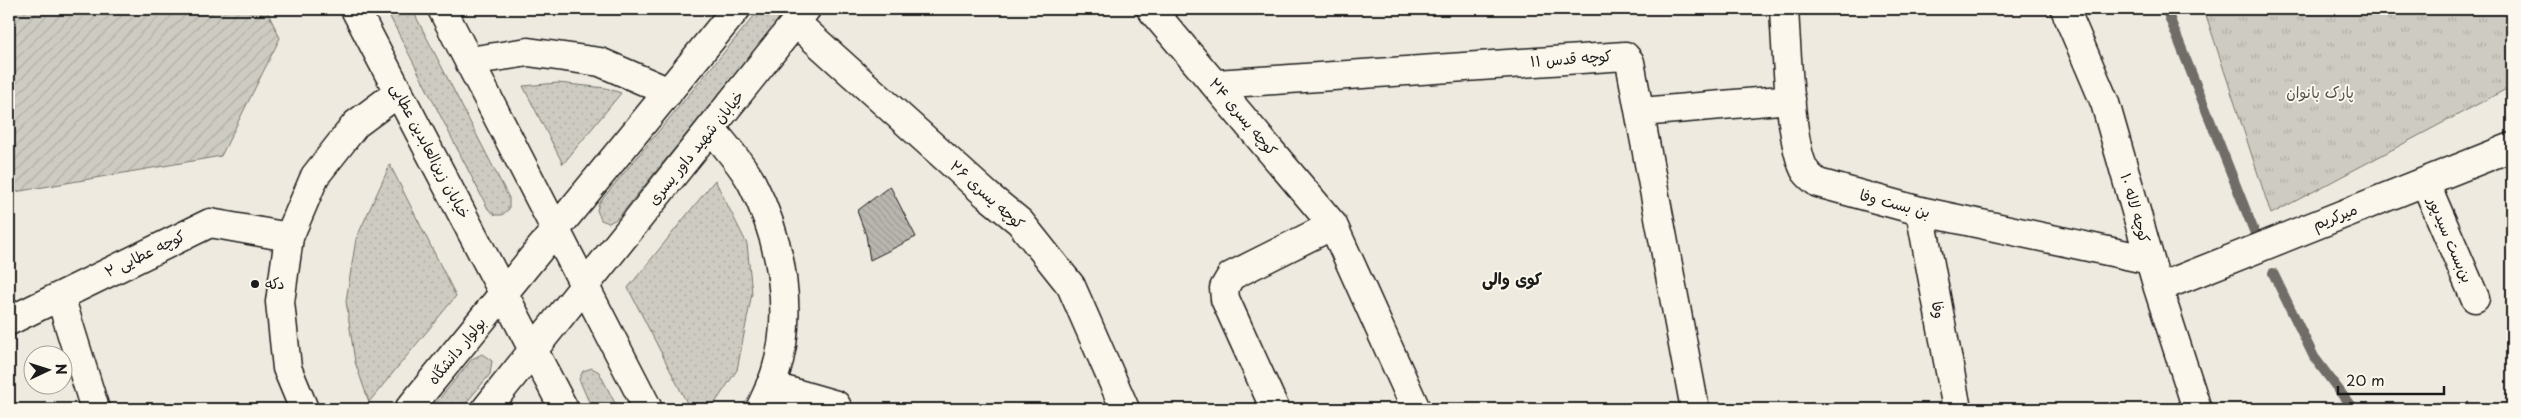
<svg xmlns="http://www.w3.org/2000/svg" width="2521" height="418" font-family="'Playpen Sans','Playpen Sans Arabic',sans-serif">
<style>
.grass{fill:url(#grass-dots);stroke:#75746f}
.park{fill:url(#park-tufts);stroke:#75746f}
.garden{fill:url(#garden-furrows);stroke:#75746f}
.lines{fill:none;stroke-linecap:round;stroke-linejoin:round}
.stream{stroke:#6f6d69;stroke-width:10}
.building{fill:url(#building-back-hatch);stroke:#1c1c1c}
.minor-casing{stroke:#1c1c1c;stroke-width:31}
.secondary-casing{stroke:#1c1c1c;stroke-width:31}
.minor{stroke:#fbf7ec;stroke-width:28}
.secondary{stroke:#fbf7ec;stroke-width:28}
.poi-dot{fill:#1c1c1c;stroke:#fbf7ec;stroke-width:2}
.labels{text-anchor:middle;stroke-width:4;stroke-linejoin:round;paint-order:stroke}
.street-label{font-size:15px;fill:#1c1c1c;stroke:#fbf7ec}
.park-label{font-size:15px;fill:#51514e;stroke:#fbf7ec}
.poi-label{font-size:15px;fill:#1c1c1c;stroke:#fbf7ec;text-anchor:start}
.neighbourhood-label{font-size:16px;font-weight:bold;fill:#1c1c1c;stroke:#fbf7ec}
</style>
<defs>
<pattern id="grass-dots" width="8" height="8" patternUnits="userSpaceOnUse" patternTransform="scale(1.25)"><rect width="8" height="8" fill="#ceccc2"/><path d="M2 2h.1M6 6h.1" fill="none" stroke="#b0afa6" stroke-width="1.8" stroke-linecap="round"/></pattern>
<pattern id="park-tufts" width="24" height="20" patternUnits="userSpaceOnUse" patternTransform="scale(1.25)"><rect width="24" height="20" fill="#ceccc2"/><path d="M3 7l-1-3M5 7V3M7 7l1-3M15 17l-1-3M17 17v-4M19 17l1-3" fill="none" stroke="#b0afa6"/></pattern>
<pattern id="garden-furrows" width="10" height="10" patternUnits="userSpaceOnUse" patternTransform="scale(1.25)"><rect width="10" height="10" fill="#ceccc2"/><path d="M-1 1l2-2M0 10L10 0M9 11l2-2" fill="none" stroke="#b0afa6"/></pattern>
<pattern id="building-back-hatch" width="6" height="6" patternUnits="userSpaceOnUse" patternTransform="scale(1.25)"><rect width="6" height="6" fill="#b9b6af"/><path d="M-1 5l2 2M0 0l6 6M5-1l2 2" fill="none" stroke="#9e9c96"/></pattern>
</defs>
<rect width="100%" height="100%" fill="#eeeadf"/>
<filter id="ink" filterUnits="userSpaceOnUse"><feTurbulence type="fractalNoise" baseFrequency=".02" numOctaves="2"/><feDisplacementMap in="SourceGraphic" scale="10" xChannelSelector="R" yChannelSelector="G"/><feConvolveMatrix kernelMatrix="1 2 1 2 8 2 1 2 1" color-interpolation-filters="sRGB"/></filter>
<g filter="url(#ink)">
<!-- grass -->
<path class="grass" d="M386,9H412L509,198V209L502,215H495L488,209Z
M760,9H788L618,218L609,223L601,220L597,210L599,203Z
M558,83L606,88L621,93L563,164L523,86Z
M390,165L456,296L369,402L355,362L346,301L356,239Z
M715,180L747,244L752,293L737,370L711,409H690L628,288Z
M482,354L492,361L490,374L461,409H431L472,359Z
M592,368L599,372L618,409H592L579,379L583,371Z"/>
<!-- park -->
<path class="park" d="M2204,9H2512V86L2271,214Z"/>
<!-- garden -->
<path class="garden" d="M9,9H266L280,38L221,156L9,193Z"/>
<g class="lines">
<!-- stream -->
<path class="stream" d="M2166,9L2254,231
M2273,273L2314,357L2353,409"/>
</g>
<!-- building -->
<path class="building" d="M890,186L916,237L870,260L866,235L857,211Z"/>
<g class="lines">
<!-- minor casing -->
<g class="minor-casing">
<path id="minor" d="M1151,9L1333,225L1416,409
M1784,9C1786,41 1790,150 1806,172C1809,176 1814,180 1818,183L1920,211L2150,260
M2065,9L2105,103L2158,288L2197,409
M795,22L987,195L1020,222L1071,286L1125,409
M1216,84L1625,56L1630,62L1695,409
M1641,112L1791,99
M2425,182L2475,298
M1920,211L1957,409
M2158,288L2512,147
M60,296L95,409
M9,321L210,223L289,237
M770,386L836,405L838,409
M1275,409L1225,299L1224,288L1231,276L1333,225"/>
</g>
<!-- secondary casing -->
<g class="secondary-casing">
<path id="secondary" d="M355,9L564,409
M442,9L648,409
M469,61L528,52L600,62L660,88L668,93
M711,128C725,146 742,164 752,183C781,239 795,313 775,374C771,386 765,398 760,409
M304,409L287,368L280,302L289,237L315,176L356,124L399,92
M409,409L736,9
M486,409L806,9"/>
</g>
<!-- minor -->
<use href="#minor" class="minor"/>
<!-- secondary -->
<use href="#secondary" class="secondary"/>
</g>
</g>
<!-- markers -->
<circle class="poi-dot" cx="255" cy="284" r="5"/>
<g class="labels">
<!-- street labels -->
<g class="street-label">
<text transform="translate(1571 59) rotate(-4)" y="5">کوچه قدس ۱۱</text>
<text transform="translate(1243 117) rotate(50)" y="5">کوچه یسری ۲۴</text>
<text transform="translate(696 148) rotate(-51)" y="5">خیابان شهید داور یسری</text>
<text transform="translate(430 151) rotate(62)" y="5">خیابان زین‌العابدین عطایی</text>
<text transform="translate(987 195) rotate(42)" y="5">کوچه یسری ۲۶</text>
<text transform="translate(1895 204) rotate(15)" y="5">بن بست وفا</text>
<text transform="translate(2135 208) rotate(74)" y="5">کوچه لاله ۱۰</text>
<text transform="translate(2335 217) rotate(-21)" y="5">میرکریم</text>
<text transform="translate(2450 240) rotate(67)" y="5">بن‌بست سیدپور</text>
<text transform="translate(145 254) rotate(-26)" y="5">کوچه عطایی ۲</text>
<text transform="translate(1938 310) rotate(79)" y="5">وفا</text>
<text transform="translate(457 351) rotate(-51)" y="5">بولوار دانشگاه</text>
</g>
<!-- park labels -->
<g class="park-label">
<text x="2320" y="98">پارک بانوان</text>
</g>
<!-- poi labels -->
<g class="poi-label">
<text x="265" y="289">دکه</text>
</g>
<!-- neighbourhood labels -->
<g class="neighbourhood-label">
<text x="1512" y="285">کوی والی</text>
</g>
</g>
<!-- margin -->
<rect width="2521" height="418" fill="none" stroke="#fbf7ec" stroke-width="30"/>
<rect x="15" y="15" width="2491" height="388" fill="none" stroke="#1c1c1c" stroke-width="2" filter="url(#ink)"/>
<!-- north arrow -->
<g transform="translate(48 370) rotate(86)"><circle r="24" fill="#fbf7ec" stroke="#a29f99"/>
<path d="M0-4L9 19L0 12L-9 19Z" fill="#1c1c1c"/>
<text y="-8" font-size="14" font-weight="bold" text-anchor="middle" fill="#1c1c1c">N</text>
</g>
<!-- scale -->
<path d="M2338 386v8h106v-8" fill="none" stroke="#1c1c1c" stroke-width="2.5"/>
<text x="2346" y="386" font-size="15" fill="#1c1c1c" stroke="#fbf7ec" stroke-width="4" paint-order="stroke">20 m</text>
</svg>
